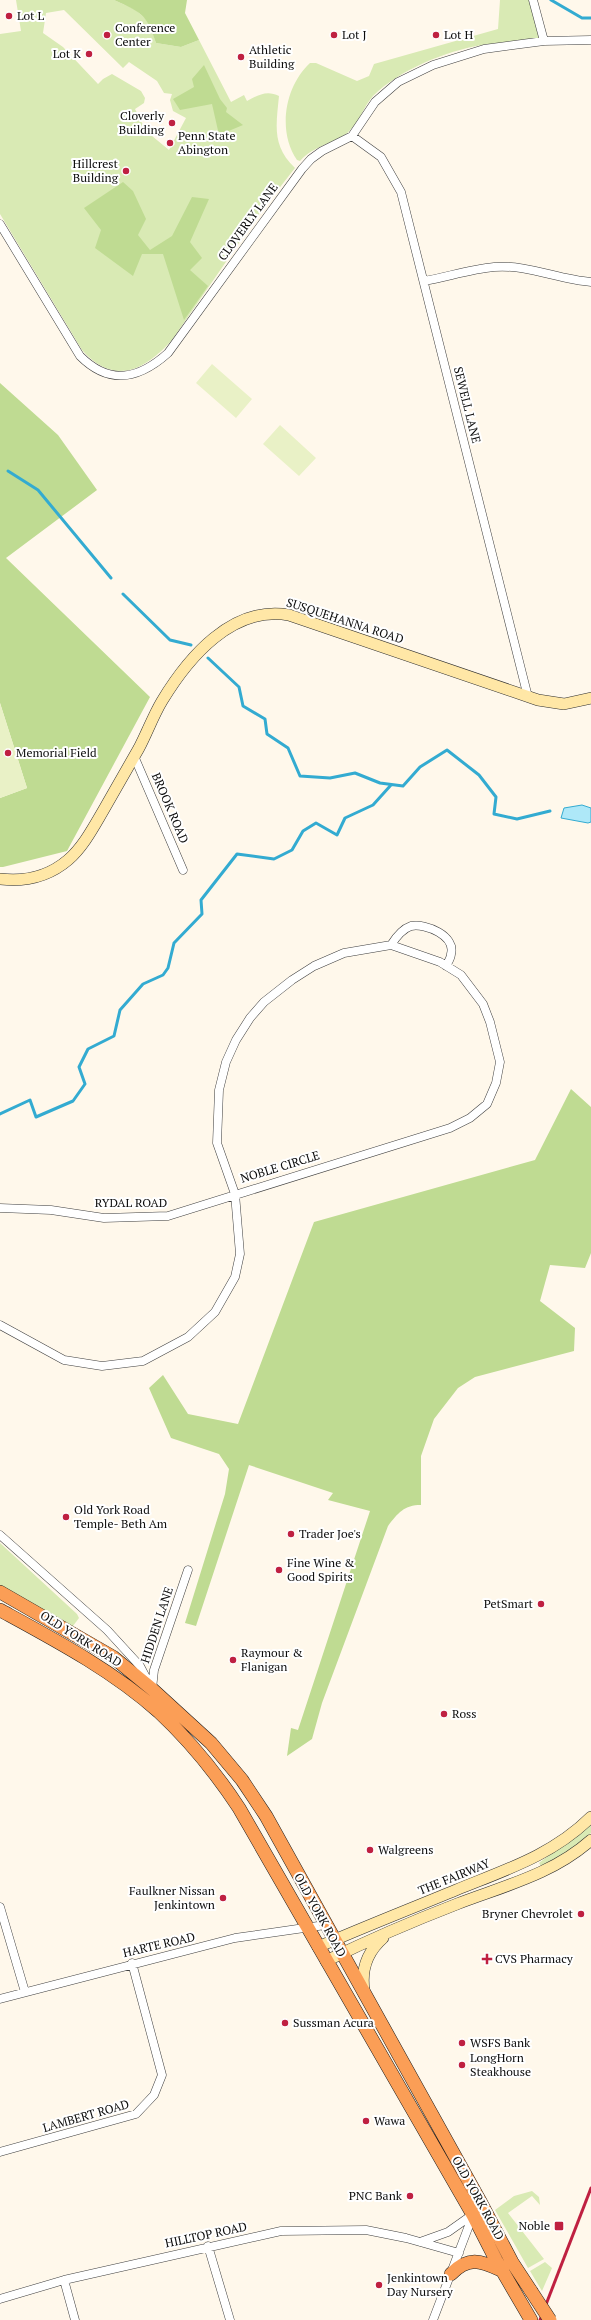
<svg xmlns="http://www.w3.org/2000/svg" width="591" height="2320" font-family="'PT Serif',serif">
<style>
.green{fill:#d9eab4;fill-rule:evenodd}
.forest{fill:#bfdb92}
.pitch{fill:#e9f1c6}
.water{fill:#aee8f8;stroke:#33abd1}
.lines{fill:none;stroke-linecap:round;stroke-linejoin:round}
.stream{stroke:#33abd1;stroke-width:3}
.minor-casing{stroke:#3f3f3f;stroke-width:9}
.secondary-casing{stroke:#2e2e2e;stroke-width:12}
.trunk-casing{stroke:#1d1d1d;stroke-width:14}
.minor{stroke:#fff;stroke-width:8}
.secondary{stroke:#ffe7a6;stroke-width:11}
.trunk{stroke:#fb9e56;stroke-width:13}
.rail{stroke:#bf2041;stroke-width:3}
.trunk-bridge-casing{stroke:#1d1d1d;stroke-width:14;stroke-linecap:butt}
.trunk-bridge{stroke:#fb9e56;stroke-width:13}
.poi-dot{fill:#bf2041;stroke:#fff;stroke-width:1.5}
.labels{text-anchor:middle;stroke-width:4;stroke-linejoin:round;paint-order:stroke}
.poi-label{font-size:12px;fill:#0c0c0c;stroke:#fff;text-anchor:start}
.street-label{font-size:12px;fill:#0c0c0c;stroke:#fff}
</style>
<rect width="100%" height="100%" fill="#fff8eb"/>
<!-- green -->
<path class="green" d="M16,0H114L136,10L149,22L156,43L181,47L199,40L231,102L244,95L247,101C258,95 267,90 279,96C276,126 272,146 295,168L259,214L172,340C144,371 114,386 82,350L0,214V34L21,31ZM64,10L123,68L129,62L157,81L164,93L172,94L170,100L173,111L186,118L169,150L146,131L135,109L144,103L145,98L141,91L112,74L103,79L98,84L63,47L43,33L46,13Z
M500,0H531L540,39C521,41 502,42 482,45C446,51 399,70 373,96C364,106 360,120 351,129C340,143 316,143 300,161L297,160C277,131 285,86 310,63H316L357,81L369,76L374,64L498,29Z
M0,1543L77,1614L79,1618L73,1626H68L0,1587Z
M591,1822V1833L569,1851L541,1866L539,1863Z
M532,2191L539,2197L540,2205L532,2196L508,2213L544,2259L528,2268L495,2210L514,2196Z
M545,2262L552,2268L542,2291L530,2271Z"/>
<!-- forest -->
<path class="forest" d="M114,0H187L185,13L199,40L181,47L156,43C146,13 142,13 114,0Z
M204,65L220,99L227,108L226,112L243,125L219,135L212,104L180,110L173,99L194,87L192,79Z
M123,182L133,191L146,219L138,235L150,250L172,236L192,197L209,199L190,242L202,258L190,270L208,286L184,320L163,254H142L133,276L95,248L101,230L84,208Z
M0,383L58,435L97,490L6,558L150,697L67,851L3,867H0V798L27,788L0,703Z
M571,1089L591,1107V1253L585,1268L550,1265L540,1301L575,1328L574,1351L475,1377L458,1388L434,1419L421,1456V1505C404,1505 398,1513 388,1526L322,1703L312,1739L287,1756L291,1728L298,1730L370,1511L328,1500L333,1493L249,1465L196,1626L185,1623L225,1494L229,1469L219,1454L171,1438L149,1388L163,1375L188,1414L238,1424L314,1222L535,1160Z"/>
<!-- pitch -->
<path class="pitch" d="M212,364L252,399L236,418L196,383Z
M280,425L316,458L299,476L263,444Z
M0,703L27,788L0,798Z"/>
<!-- water -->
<path class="water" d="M582,805L591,808V822L588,823L561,818L564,808Z"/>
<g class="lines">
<!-- stream -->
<path class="stream" d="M551,0L582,18H591
M8,471L38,490L111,578
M123,594L170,640L191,645
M208,658L239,687L243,706L265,719L267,734L288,748L300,776L330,778L355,773L380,783L403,786L420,767L447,750L479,775L496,797L494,814L517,819L550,811
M0,1114L30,1100L36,1117L73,1101L85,1084L79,1067L88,1049L114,1036L120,1010L143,984L163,975L168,968L174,943L202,914L201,900L237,854L274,859L292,850L303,831L316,823L337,835L345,818L373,805L391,785"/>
<!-- minor casing -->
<g class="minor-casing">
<path id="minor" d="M533,0L544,41
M352,136L381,157L401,192L528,697
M0,224L80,356C110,386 139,379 168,353L302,169L311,159L322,151L352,136L375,102L398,82L433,65L484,49L544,41L591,40
M424,281C447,277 471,269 494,267C527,264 559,280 591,282
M134,756L183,870
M391,945C396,937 402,929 411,926C426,923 456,936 451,954C451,958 448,962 446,966
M0,1208L51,1210L104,1218L168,1216L450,1128L470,1118L487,1104L496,1083L500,1062L490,1022L483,1004L461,975L440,962L391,945L344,953L314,966L292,980L264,1002L250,1018L236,1040L226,1062L219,1090L217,1143L235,1194L240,1254L235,1277L215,1312L188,1337L143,1361L102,1366L64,1360L0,1325
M0,1535L107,1630L140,1666L149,1683
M152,1689L154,1670L188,1570
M0,1907L25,1992
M0,1999L235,1938L325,1925
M0,2152L136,2114L154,2095L162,2075L132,1963
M420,2242L448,2232L472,2215
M208,2246L230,2320
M64,2280L75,2320
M0,2299L64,2280L281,2231L366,2230L406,2238L459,2253
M433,2320L473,2215"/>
</g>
<!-- secondary casing -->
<g class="secondary-casing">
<path id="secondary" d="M0,879C25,882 48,877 68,860C83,847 93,828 103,811C115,790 127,769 139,748C147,733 153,716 162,701C188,658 232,605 289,615L538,700L564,704L591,698
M318,1947C364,1927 410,1909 456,1890C505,1870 553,1855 591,1817
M326,1961C369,1940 413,1921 457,1904C504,1886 553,1874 591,1840
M364,1990C361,1969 367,1952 383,1938"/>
</g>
<!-- trunk casing -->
<g class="trunk-casing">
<path id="trunk" d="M0,1592L113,1657L152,1689L211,1743L242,1780L266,1816L481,2203L512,2262L531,2291
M0,1610C55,1640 112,1670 159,1712C190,1741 216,1773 239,1808L473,2215L496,2260L531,2320
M451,2274C469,2256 480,2261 501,2270"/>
</g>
<!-- minor -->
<use href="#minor" class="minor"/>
<!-- secondary -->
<use href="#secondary" class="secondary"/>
<!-- trunk -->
<use href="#trunk" class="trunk"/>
<!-- rail -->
<path class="rail" d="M540,2320L591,2188"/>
<!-- trunk-bridge casing -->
<g class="trunk-bridge-casing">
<path id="trunk-bridge" d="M531,2291L550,2320"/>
</g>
<!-- trunk-bridge -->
<use href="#trunk-bridge" class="trunk-bridge"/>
</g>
<!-- markers -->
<g class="poi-dot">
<circle cx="9" cy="16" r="4"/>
<circle cx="107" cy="35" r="4"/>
<circle cx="334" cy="35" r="4"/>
<circle cx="436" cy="35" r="4"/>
<circle cx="89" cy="54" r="4"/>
<circle cx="241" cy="57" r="4"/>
<circle cx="172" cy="123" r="4"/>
<circle cx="170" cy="143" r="4"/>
<circle cx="126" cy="171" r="4"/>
<circle cx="8" cy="753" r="4"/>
<circle cx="66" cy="1517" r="4"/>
<circle cx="291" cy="1534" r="4"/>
<circle cx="279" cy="1570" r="4"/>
<circle cx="541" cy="1604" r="4"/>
<circle cx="233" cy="1660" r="4"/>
<circle cx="444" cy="1714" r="4"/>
<circle cx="370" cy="1850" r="4"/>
<circle cx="223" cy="1898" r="4"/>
<circle cx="581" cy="1914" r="4"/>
<path d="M485 1953h4v4h4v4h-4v4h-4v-4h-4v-4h4z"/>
<circle cx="285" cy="2023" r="4"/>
<circle cx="462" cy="2043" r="4"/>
<circle cx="462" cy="2065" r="4"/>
<circle cx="366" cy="2121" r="4"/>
<circle cx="410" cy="2196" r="4"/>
<rect x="554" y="2221" width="10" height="10" rx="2"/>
<circle cx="379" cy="2285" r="4"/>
</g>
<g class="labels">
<!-- poi labels -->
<g class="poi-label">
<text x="17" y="20">Lot L</text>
<text x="115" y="32">Conference<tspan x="115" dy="14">Center</tspan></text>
<text x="342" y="39">Lot J</text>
<text x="444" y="39">Lot H</text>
<text x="249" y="54">Athletic<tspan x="249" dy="14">Building</tspan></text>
<text x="81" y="58" text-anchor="end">Lot K</text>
<text x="164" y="120" text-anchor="end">Cloverly<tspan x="164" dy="14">Building</tspan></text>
<text x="178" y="140">Penn State<tspan x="178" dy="14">Abington</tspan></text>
<text x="118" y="168" text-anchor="end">Hillcrest<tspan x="118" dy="14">Building</tspan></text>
<text x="16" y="757">Memorial Field</text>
<text x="74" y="1514">Old York Road<tspan x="74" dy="14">Temple- Beth Am</tspan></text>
<text x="299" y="1538">Trader Joe's</text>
<text x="287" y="1567">Fine Wine &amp;<tspan x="287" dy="14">Good Spirits</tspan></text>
<text x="533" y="1608" text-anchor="end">PetSmart</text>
<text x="241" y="1657">Raymour &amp;<tspan x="241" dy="14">Flanigan</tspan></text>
<text x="452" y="1718">Ross</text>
<text x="378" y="1854">Walgreens</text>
<text x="215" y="1895" text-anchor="end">Faulkner Nissan<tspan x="215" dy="14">Jenkintown</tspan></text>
<text x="573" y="1918" text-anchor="end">Bryner Chevrolet</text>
<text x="495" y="1963">CVS Pharmacy</text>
<text x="293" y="2027">Sussman Acura</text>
<text x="470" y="2047">WSFS Bank</text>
<text x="470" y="2062">LongHorn<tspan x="470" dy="14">Steakhouse</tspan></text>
<text x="374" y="2125">Wawa</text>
<text x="402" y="2200" text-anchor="end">PNC Bank</text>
<text x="550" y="2230" text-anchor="end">Noble</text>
<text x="387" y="2282">Jenkintown<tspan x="387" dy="14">Day Nursery</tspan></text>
</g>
<!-- street labels -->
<g class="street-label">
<text transform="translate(248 222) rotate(-54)" y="4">CLOVERLY LANE</text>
<text transform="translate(467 405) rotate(76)" y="4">SEWELL LANE</text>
<text transform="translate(345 621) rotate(18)" y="4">SUSQUEHANNA ROAD</text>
<text transform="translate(170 808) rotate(67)" y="4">BROOK ROAD</text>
<text transform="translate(280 1167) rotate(-17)" y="4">NOBLE CIRCLE</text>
<text x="131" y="1207">RYDAL ROAD</text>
<text transform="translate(157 1625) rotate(-72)" y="4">HIDDEN LANE</text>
<text transform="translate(81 1639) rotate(32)" y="4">OLD YORK ROAD</text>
<text transform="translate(454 1877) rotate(-22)" y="4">THE FAIRWAY</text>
<text transform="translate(320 1915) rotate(61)" y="4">OLD YORK ROAD</text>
<text transform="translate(159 1945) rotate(-13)" y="4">HARTE ROAD</text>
<text transform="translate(86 2116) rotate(-16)" y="4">LAMBERT ROAD</text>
<text transform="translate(478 2198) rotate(61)" y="4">OLD YORK ROAD</text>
<text transform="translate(206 2235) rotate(-12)" y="4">HILLTOP ROAD</text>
</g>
</g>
</svg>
